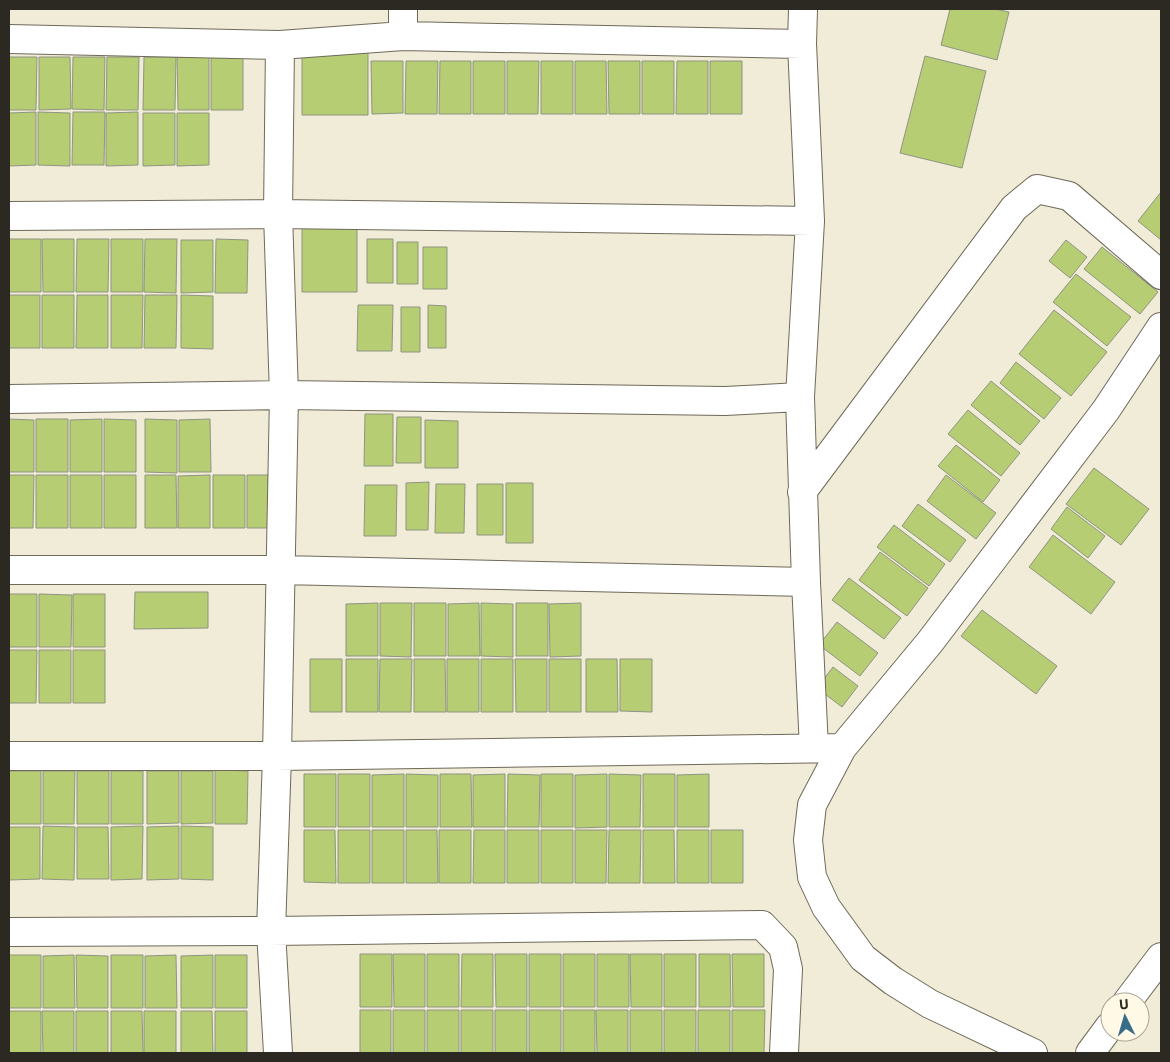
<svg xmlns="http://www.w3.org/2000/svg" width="1170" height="1062" font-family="'IBM Plex Sans',sans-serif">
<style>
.building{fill:#b6cd74;stroke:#8f9483}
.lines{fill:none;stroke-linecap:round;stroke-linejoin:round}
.minor-casing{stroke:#6e6958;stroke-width:30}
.minor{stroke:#fff;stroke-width:28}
</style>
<rect width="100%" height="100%" fill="#f1ecd8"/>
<!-- building -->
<path class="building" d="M950,9H995L1009,12L997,60L941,45Z
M302,50L368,51V115H302Z
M925,56L986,71L962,168L900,153Z
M9,57H37L36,110H9Z
M39,57H70L71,109L39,110Z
M73,57H105L104,110L72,109Z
M107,57H139L138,110H106Z
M144,57H176L175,110H143Z
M177,57H209V110H178Z
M211,57H243V110H211Z
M371,61H403V113L372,114Z
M406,61H438L437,114H405Z
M440,61H471V114H439Z
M473,61H505V114H473Z
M507,61H539L538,114H507Z
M541,61H573V114H541Z
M575,61H606L607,114H575Z
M608,61H640V114H609Z
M642,61H674V114H642Z
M677,61H708V114H676Z
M710,61H742V114H710Z
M36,112V165L9,166V113Z
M38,112L70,113V166L38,165Z
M73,112H105L104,165H72Z
M138,112V165L106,166V113Z
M143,113H175V165L143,166Z
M177,113H209V165L177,166Z
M1161,192V240L1138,221Z
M302,224L357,225V292H302Z
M9,239H41V292H9Z
M42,239H74V292H43Z
M77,239H109L108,292H76Z
M111,239H143V292H111Z
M145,239H177L176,293L144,292Z
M216,239L248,240L247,293H215Z
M367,239H393V283H367Z
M181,240H213V292L181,293Z
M1066,240L1087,257L1070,278L1049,261Z
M397,242H418V284H397Z
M423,247H447V289H423Z
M1102,247L1158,292L1140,314L1084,269Z
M1076,274L1131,317L1107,346L1053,302Z
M9,295H40V348H9Z
M42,295H74V348H42Z
M77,295H108V348H76Z
M111,295H143L142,348H111Z
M145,295H177L176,348H144Z
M181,295L213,296V349L181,348Z
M358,305H393L392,351H357Z
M428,305L446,306V348H428Z
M401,307H420V352H401Z
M1054,310L1107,352L1071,396L1019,354Z
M1016,362L1061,398L1044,419L1000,383Z
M991,381L1040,421L1020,445L971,405Z
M968,410L1020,453L1001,476L948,434Z
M365,414H393V466H364Z
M397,417H421V463H396Z
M9,419L34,420V472H9Z
M36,419H68V472H36Z
M102,419V472H70V420Z
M104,419L136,420V472H104Z
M145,419L177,420V473L145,472Z
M210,419L211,472H179V420Z
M425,420L458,421V468H425Z
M956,445L1000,480L983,502L938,466Z
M1094,468L1149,509L1121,545L1066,504Z
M9,475H34L33,528H9Z
M36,475H68V528H36Z
M70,475H102V528H70Z
M104,475H136V528H104Z
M145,475H176L177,528H145Z
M210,475V528H178V476Z
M213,475H245V528H213Z
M247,475H278L279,528H247Z
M946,475L996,513L976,539L927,501Z
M429,482L428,530H406V483Z
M506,483H533V543H506Z
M436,484H465L464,533H435Z
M477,484H503V535H477Z
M365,485H397L396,536H364Z
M918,504L966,540L950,562L902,526Z
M1067,507L1105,536L1088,558L1051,529Z
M894,525L945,564L929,586L877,547Z
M1053,535L1115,582L1091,614L1029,567Z
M880,552L928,588L907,616L859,580Z
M849,578L901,618L884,639L832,600Z
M135,592H208V628L134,629Z
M9,594H37V647H9Z
M39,594L72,595L71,647H39Z
M73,594H105V647H73Z
M378,603V656H346V604Z
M380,603H412L411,657L380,656Z
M414,603H446V656H414Z
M479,603L480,656H448V604Z
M481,603L513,604V657L481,656Z
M516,603H548V656H516Z
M581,603V656L550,657L549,604Z
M982,610L1057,666L1036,694L961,636Z
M837,622L878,653L860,676L819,645Z
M9,650H37L36,703H9Z
M39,650H71V703H39Z
M73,650H105V703H73Z
M310,659H342V712H310Z
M346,659H378V712H346Z
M380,659H412L411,712H379Z
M414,659H445L446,712H414Z
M447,659H479V712H447Z
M481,659H513V712H481Z
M515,659H547V712H516Z
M549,659H581V712H549Z
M586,659H617L618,712H586Z
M620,659H652V712L620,711Z
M833,667L858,686L842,707L817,688Z
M215,770L248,771L247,824H215Z
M9,771H41V824H9Z
M43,771H75L74,824H43Z
M77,771H109V824H77Z
M111,771H143V824H111Z
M147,771H179V823L147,824Z
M181,771H213V823L181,824Z
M304,774H336V827H304Z
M338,774H370V827H338Z
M404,774V827H372V775Z
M406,774L438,775V827H406Z
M440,774H471L472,827H440Z
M505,774V827H473V775Z
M508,774L540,775L539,827H507Z
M541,774H573V827H541Z
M607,774V827L575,828V775Z
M609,774L641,775L640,827H609Z
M643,774H675V827H643Z
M709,774V827H677V775Z
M43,826L75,827L74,880L42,879Z
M143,826L142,879L111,880V827Z
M179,826V879L147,880V827Z
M181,826L213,827V880L181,879Z
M9,827H40V879L9,880Z
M77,827H108L109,879H77Z
M304,830H335L336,883L304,882Z
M338,830H370V883H338Z
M372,830H404V883H372Z
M406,830H437L438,883H406Z
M439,830H471V883H439Z
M474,830H505V883H473Z
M507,830H539V883H507Z
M541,830H573V883H541Z
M575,830H607L606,883H575Z
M609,830H641L640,883H608Z
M643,830H674L675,883H643Z
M677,830H709V883H677Z
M711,830H743V883H711Z
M360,954H392V1007H360Z
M393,954H425V1007H394Z
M427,954H459V1007H427Z
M462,954H493V1007H461Z
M495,954H527V1007H496Z
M529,954H561V1007H529Z
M563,954H595V1007H563Z
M597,954H629V1007H597Z
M630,954H662V1007H631Z
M664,954H696V1007H664Z
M699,954H730L731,1007H699Z
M732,954H764V1007H733Z
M9,955H41V1008H9Z
M74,955L75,1008H43V956Z
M76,955L108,956V1008H77Z
M111,955H143V1008H111Z
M176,955L177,1008H145V956Z
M213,955V1008H181V956Z
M215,955H247V1008H215Z
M360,1010H391V1053H360Z
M393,1010H425V1053H393Z
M427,1010H459V1053H427Z
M461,1010H493V1053H461Z
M495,1010H527V1053H495Z
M529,1010H561V1053H529Z
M563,1010H595V1053H563Z
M596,1010H628V1053H597Z
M630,1010H662V1053H630Z
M664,1010H696V1053H664Z
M698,1010H730V1053H698Z
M732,1010H765L764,1053H732Z
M9,1011H41V1053H9Z
M42,1011H74V1053H43Z
M76,1011H108V1053H76Z
M111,1011H142L143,1053H111Z
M144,1011H176V1053H144Z
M181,1011H212L213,1053H181Z
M215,1011H247V1053H215Z"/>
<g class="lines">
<!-- minor casing -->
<g class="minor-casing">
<path id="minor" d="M803,9L802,44L810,221L800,397L806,582L814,748
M403,36V9
M9,39L280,45L403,36L802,44
M9,216L278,214L810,221
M9,399L284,395L725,401L800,397
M802,492L1014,208L1037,189L1069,196L1161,275
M9,570H282L806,582
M9,756H277L842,748
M9,932L271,931L762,925L783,947L788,969L784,1053
M1127,1002L1161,957
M278,1053L271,931L277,756L284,395L278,214L280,45
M1033,1053L930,1004L893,981L863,958L826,907L812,877L808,840L812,805L842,748L930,642L1106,410L1161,327
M1090,1053L1110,1026"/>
</g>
<!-- minor -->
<use href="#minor" class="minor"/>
</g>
<!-- border -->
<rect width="1170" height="1062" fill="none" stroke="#2c2922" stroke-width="20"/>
<!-- north arrow -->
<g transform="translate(1125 1017) rotate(355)"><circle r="24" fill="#fff9e5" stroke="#aba697"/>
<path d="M0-4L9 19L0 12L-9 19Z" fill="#386d89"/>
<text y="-8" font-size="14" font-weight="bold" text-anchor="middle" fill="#2c2922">U</text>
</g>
</svg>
